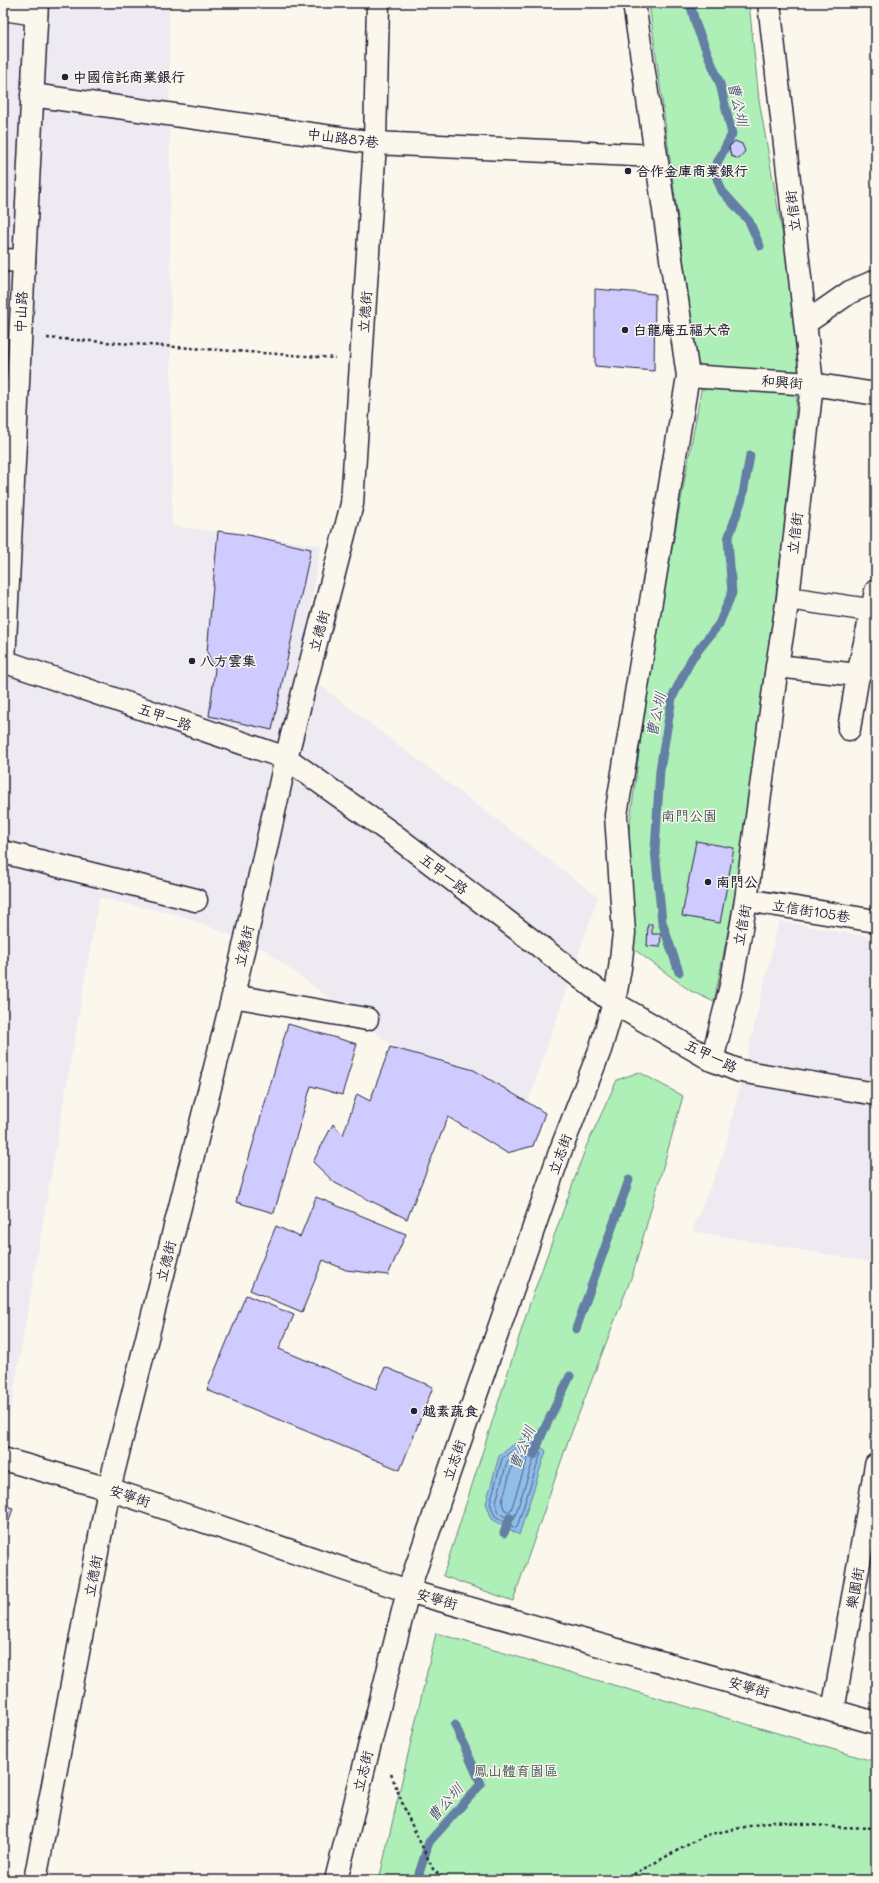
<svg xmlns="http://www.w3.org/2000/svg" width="879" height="1883" font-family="Mali,'LXGW WenKai TC',sans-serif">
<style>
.built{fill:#eeeaf1}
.green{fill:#aeefb8;stroke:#68887a}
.water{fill:#90bde9;stroke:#647fa3}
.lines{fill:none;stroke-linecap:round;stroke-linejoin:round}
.shore{stroke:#4e6081;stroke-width:1}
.stream{stroke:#647fa3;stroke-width:9}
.building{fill:#d0cbfe;stroke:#22223b}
.minor-casing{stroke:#22223b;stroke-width:25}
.major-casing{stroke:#22223b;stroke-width:25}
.path{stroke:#22223b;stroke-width:2.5;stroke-dasharray:3 3;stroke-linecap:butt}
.minor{stroke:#fbf7ec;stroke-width:22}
.major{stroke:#fbf7ec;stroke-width:22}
.poi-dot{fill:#22223b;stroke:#fbf7ec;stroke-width:1.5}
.labels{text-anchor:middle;stroke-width:3;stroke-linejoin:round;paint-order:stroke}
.poi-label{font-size:14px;font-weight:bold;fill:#22223b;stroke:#fbf7ec;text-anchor:start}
.street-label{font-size:14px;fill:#22223b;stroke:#fbf7ec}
.park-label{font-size:14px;fill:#45555a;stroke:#fbf7ec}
.water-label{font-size:15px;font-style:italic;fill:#485878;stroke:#fbf7ec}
</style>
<rect width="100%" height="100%" fill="#fbf7ec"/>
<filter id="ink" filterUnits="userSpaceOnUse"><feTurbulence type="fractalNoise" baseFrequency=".025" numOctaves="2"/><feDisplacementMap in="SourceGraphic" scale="8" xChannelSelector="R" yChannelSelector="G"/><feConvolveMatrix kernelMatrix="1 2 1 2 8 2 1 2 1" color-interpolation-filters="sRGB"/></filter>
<g filter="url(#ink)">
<!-- built -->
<path class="built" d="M3,3H169L172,526L321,545L300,670L598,897L516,1138L264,949L183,916L99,898L3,1454Z
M779,921L876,938V1263L692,1231L724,1153Z"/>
<!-- green -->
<path class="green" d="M649,3H749L759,100L802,345L783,539L743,855L714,1002L689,990L631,947L628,838L650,668L701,391Z
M639,1072L683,1096L633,1273L566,1447L513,1601L443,1576L530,1303L586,1147L617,1080Z
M436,1633L876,1762V1880H379Z"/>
<!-- water -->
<path class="water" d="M526,1435L546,1451L519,1535L492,1519L486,1503L499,1456Z"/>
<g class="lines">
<!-- shore -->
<path class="shore" d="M525,1441H528L541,1453L517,1527L515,1528L495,1516L490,1503L502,1459Z
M527,1447L535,1455L514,1519L512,1521L499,1513L496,1502L507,1462Z
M525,1455H527L528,1457L511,1510L509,1512L504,1509L502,1502L512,1466Z"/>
<!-- stream -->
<path class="stream" d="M690,3L696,25L720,84L732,134L716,165L715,173L722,191L749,221L760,246
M679,972L662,922L655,850L660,770L672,698L692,658L719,624L732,593L728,539L742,499L750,456
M576,1329L629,1180
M534,1455L542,1434L570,1376
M504,1533L510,1517
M417,1880L429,1842L481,1784L455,1725"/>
</g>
<!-- building -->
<path class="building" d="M735,141L742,144L745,151L739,159L731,156L729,147Z
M595,289L655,294L654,371L595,366Z
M218,531L248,535L311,549L272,730L209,716L215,669L207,652Z
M696,841L734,848L720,923L682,916Z
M648,924H652V934H661L660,947L647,946Z
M288,1024L357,1044L342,1095L311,1086L274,1213L236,1202Z
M390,1047L474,1070L545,1113L533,1146L507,1153L448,1117L407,1219L335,1183L313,1162L333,1124L343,1135L357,1094L370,1101Z
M316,1197L406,1234L388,1275L346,1270L323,1260L302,1312L250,1290L276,1226L300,1237Z
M246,1295L294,1315L279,1349L376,1389L385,1367L433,1387L400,1470L207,1390Z
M3,1505L13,1508L3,1540Z"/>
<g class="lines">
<!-- minor casing -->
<g class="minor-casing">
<path id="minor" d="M3,9L36,14
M32,95L375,143L656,156
M3,260L24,261
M807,322L850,292L876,281
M688,376L812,384L876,394
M788,598L876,611
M777,666L858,675L868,665
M849,729L858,675L876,591
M3,852L196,900
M746,900L876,921
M233,996L367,1019
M712,1060L731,986L746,900L777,666L788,598L812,384L769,3
M3,1459L109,1489L408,1591L876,1723
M833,1711L876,1465
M35,1880L109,1489L233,996L286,758L352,504L375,143L378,3
M336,1880L408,1591L560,1152L600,1050L614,1003L620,968L624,933L616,815L688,376L634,3"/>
</g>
<!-- major casing -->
<g class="major-casing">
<path id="major" d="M3,661L286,758L394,835L614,1003L712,1060L740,1071L876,1094
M4,662L37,3"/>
</g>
<!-- path -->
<path class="path" d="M47,338L335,358
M391,1774L407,1815L433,1869L444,1880
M623,1880L706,1835L774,1821L835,1827L876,1828"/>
<!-- minor -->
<use href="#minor" class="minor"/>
<!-- major -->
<use href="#major" class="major"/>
</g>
</g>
<!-- markers -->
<g class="poi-dot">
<circle cx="65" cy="77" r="4"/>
<circle cx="628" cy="171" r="4"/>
<circle cx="625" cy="330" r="4"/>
<circle cx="192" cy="661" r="4"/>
<circle cx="708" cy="882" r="4"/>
<circle cx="414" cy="1411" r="4"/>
</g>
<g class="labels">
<!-- poi labels -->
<g class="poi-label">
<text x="73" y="82">中國信託商業銀行</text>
<text x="636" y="176">合作金庫商業銀行</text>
<text x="633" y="335">白龍庵五福大帝</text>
<text x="200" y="666">八方雲集</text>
<text x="716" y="887">南門公</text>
<text x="422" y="1416">越素蔬食</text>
</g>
<!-- street labels -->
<g class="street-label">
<text transform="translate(343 138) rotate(7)" y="5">中山路87巷</text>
<text transform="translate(793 211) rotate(-97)" y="5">立信街</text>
<text transform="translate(21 312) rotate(-87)" y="5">中山路</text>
<text transform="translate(365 312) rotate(-86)" y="5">立德街</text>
<text transform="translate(782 382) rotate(4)" y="5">和興街</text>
<text transform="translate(795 533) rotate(-83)" y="5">立信街</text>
<text transform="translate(319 631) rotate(-75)" y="5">立德街</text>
<text transform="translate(165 717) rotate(19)" y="5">五甲一路</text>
<text transform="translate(444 874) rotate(38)" y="5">五甲一路</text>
<text transform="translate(811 911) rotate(9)" y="5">立信街105巷</text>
<text transform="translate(742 925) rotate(-80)" y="5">立信街</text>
<text transform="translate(244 946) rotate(-77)" y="5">立德街</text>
<text transform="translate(711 1056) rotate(26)" y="5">五甲一路</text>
<text transform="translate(560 1154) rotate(-70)" y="5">立志街</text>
<text transform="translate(166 1261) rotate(-76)" y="5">立德街</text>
<text transform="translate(454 1460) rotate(-71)" y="5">立志街</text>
<text transform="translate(130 1496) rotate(18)" y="5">安寧街</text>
<text transform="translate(93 1576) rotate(-79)" y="5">立德街</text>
<text transform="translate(855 1588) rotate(-80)" y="5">樂園街</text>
<text transform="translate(437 1599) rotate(16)" y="5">安寧街</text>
<text transform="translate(749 1687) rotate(16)" y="5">安寧街</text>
<text transform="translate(363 1771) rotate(-76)" y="5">立志街</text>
</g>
<!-- park labels -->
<g class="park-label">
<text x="689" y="821">南門公園</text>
<text x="516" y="1776">鳳山體育園區</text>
</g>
<!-- water labels -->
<g class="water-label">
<text transform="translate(738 104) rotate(77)" y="5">曹公圳</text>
<text transform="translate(656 715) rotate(-78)" y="5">曹公圳</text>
<text transform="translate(522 1448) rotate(-68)" y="5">曹公圳</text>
<text transform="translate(445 1803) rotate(-48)" y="5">曹公圳</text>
</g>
</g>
<!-- margin -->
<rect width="879" height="1883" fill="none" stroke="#fbf7ec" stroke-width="16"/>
<rect x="8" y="8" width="863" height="1867" fill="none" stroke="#22223b" stroke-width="1.5" filter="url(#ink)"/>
</svg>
